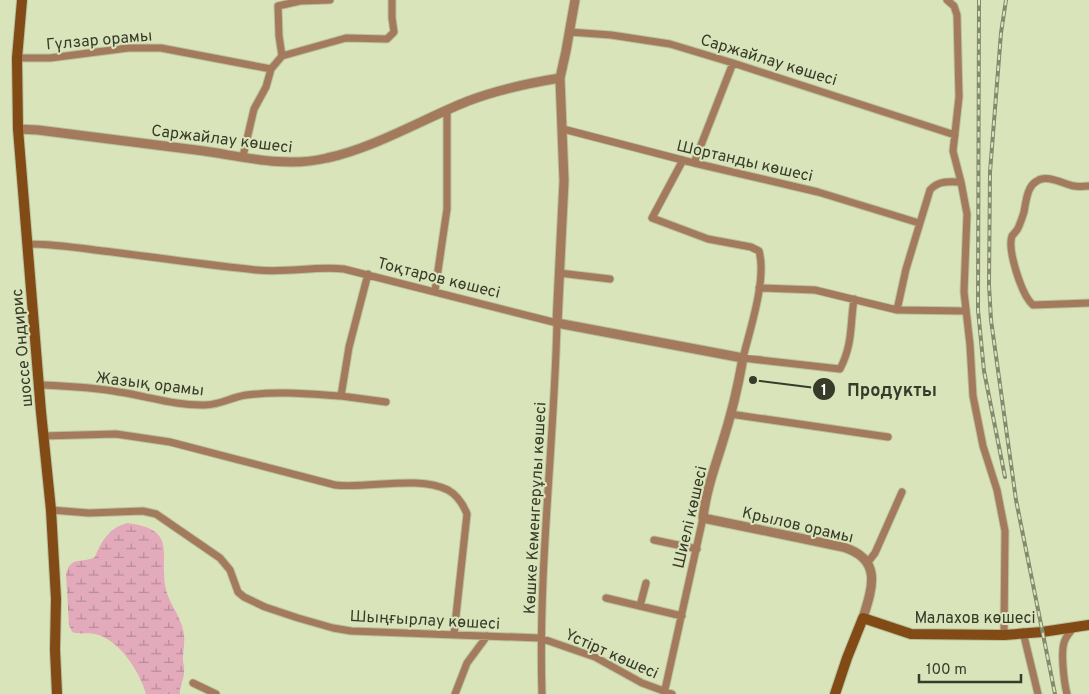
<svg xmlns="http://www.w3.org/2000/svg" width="1089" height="694" font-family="Overpass,sans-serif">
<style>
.wetland{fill:url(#wetland-marsh)}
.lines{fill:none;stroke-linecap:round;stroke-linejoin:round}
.minor-casing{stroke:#b9c29e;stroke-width:9}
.tertiary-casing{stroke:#b9c29e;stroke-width:11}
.secondary-casing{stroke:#b9c29e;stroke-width:12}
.minor{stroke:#a37b5c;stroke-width:7}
.tertiary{stroke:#a37b5c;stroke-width:9}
.secondary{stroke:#824a15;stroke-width:10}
.rail-casing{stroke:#838a6d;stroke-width:4}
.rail{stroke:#dae4bb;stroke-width:2;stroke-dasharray:5.5;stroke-linecap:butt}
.labels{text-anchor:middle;stroke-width:4;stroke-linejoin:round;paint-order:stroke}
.street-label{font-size:16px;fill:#373b2a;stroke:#dae4bb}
.leader{fill:none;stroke:#373b2a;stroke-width:2}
.callout-dot{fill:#373b2a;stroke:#dae4bb;stroke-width:2}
.mark-label{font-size:15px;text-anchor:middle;font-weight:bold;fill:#fff}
.callout-label{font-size:18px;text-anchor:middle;font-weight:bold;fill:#373b2a;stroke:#dae4bb;stroke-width:4;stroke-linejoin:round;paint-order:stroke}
</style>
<defs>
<pattern id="wetland-marsh" width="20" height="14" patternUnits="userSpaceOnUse" patternTransform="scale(1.25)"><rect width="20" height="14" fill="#e2aabb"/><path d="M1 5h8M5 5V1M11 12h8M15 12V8" fill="none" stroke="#b88c98"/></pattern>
</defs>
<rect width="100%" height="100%" fill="#dae4bb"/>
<!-- wetland -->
<path class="wetland" d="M128,523C175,530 161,548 165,584C167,602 181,615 184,634C185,642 183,651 183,660C183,664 185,668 184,672C184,680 179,686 180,694H146C140,672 119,639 95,634C87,632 81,635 72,632L69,625L66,574C71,555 82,564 95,557C101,541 111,526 128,523Z"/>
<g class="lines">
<!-- minor casing -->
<g class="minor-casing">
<path id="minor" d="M569,32L611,35L670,44L733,63L955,135
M282,56L346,38L387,39L394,32L392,18V0
M282,56L279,36L278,6L300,1L330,0
M17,58H50L128,48H161L271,69
M563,129L694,163L818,192L919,223
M243,156L254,109L266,87L271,69L282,56
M683,160L652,218L708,239L751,247L759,251C767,279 750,329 743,358L840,369C853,344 850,325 854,299
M694,163L733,63
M961,182L967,214L964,292L970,345L973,396L983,446L997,490L1005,531L1004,635
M1089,186C1084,186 1079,187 1074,186C1063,184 1047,174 1037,181C1027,186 1026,202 1024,212C1022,218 1020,225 1017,230C1016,231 1013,235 1012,236C1007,250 1022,296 1033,305L1089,303
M27,244C50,244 73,247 95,250C149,256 203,265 257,270C287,273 315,266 344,269L557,323C554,447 538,570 542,694
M559,273L610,279
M759,288L815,290L897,310L966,311
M435,291L447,209V110
M897,310L906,269L930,190C939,180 949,182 961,182L953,151L959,97L957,15L954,6L947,0
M39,385C65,386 93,387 119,392C147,396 176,406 205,405C220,405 232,397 246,395C278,391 309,394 341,396L349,347L368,274
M341,396L386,402
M730,414L888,437
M43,436L116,434L170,442L335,485C368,489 418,475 448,490C457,495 463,504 467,514L454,634
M51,510L89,513L143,511L156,514L220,558L230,570L238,592L244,597L265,607L298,618L333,628L351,631L540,638L595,657L642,683L672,694
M654,540L697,549
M868,562L875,553L902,492
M606,598L682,616
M640,606L646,583
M1023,632L1038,694
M193,683L216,694
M455,694L467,663L487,636
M664,694L703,518
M1067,694C1064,682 1060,650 1065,640C1067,635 1071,631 1074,627"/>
</g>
<!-- tertiary casing -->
<g class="tertiary-casing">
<path id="tertiary" d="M575,0L566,51L560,78L564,181L557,323L743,358C738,387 731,416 722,444C714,470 706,491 703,518L843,547C882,559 873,586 863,618
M18,129L38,130C93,137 148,144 204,151C245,157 286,168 327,158C374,148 423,119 468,101C497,90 529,83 560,78"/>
</g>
<!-- secondary casing -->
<g class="secondary-casing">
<path id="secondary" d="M22,0L17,58L18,129L41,412L51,510L56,599L55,650L57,694
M835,694L847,658L863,618L911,634L1004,635L1042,632L1089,625"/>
</g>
<!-- minor -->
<use href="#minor" class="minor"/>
<!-- tertiary -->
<use href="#tertiary" class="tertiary"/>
<!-- secondary -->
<use href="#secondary" class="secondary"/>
<!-- rail casing -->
<g class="rail-casing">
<path id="rail" d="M979,0L978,310L984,371L1005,477
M1006,0L1001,33L990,172L989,285L991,320L1016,500L1055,694"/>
</g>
<!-- rail -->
<use href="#rail" class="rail"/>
</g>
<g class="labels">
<!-- street labels -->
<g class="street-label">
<text transform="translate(99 39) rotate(-5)" y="6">Гүлзар орамы</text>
<text transform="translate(769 59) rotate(17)" y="6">Саржайлау көшесі</text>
<text transform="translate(222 138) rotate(7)" y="6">Саржайлау көшесі</text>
<text transform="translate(745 160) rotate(13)" y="6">Шортанды көшесі</text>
<text transform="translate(439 277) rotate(14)" y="6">Тоқтаров көшесі</text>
<text transform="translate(21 348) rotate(-95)" y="6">шоссе Ондирис</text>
<text transform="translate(150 383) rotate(7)" y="6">Жазық орамы</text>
<text transform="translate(534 508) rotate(-87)" y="6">Көшке Кеменгерұлы көшесі</text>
<text transform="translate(689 517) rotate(-77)" y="6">Шиелі көшесі</text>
<text transform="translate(798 524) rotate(13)" y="6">Крылов орамы</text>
<text x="975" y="623">Малахов көшесі</text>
<text transform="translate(425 619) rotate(3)" y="6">Шыңғырлау көшесі</text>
<text transform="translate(612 653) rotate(24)" y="6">Үстірт көшесі</text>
</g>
</g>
<!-- callouts -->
<path class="leader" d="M753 380L824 389"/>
<g class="callout-dot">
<circle cx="753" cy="380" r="5"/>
<circle cx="824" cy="389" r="12"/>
</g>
<g class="mark-label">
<text x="824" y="395">1</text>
</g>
<g class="callout-label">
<text x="892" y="396">Продукты</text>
</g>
<!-- scale -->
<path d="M919 674v8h102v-8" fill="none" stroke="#373b2a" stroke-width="2.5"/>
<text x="926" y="674" font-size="15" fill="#373b2a" stroke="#dae4bb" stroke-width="4" paint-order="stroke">100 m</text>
</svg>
